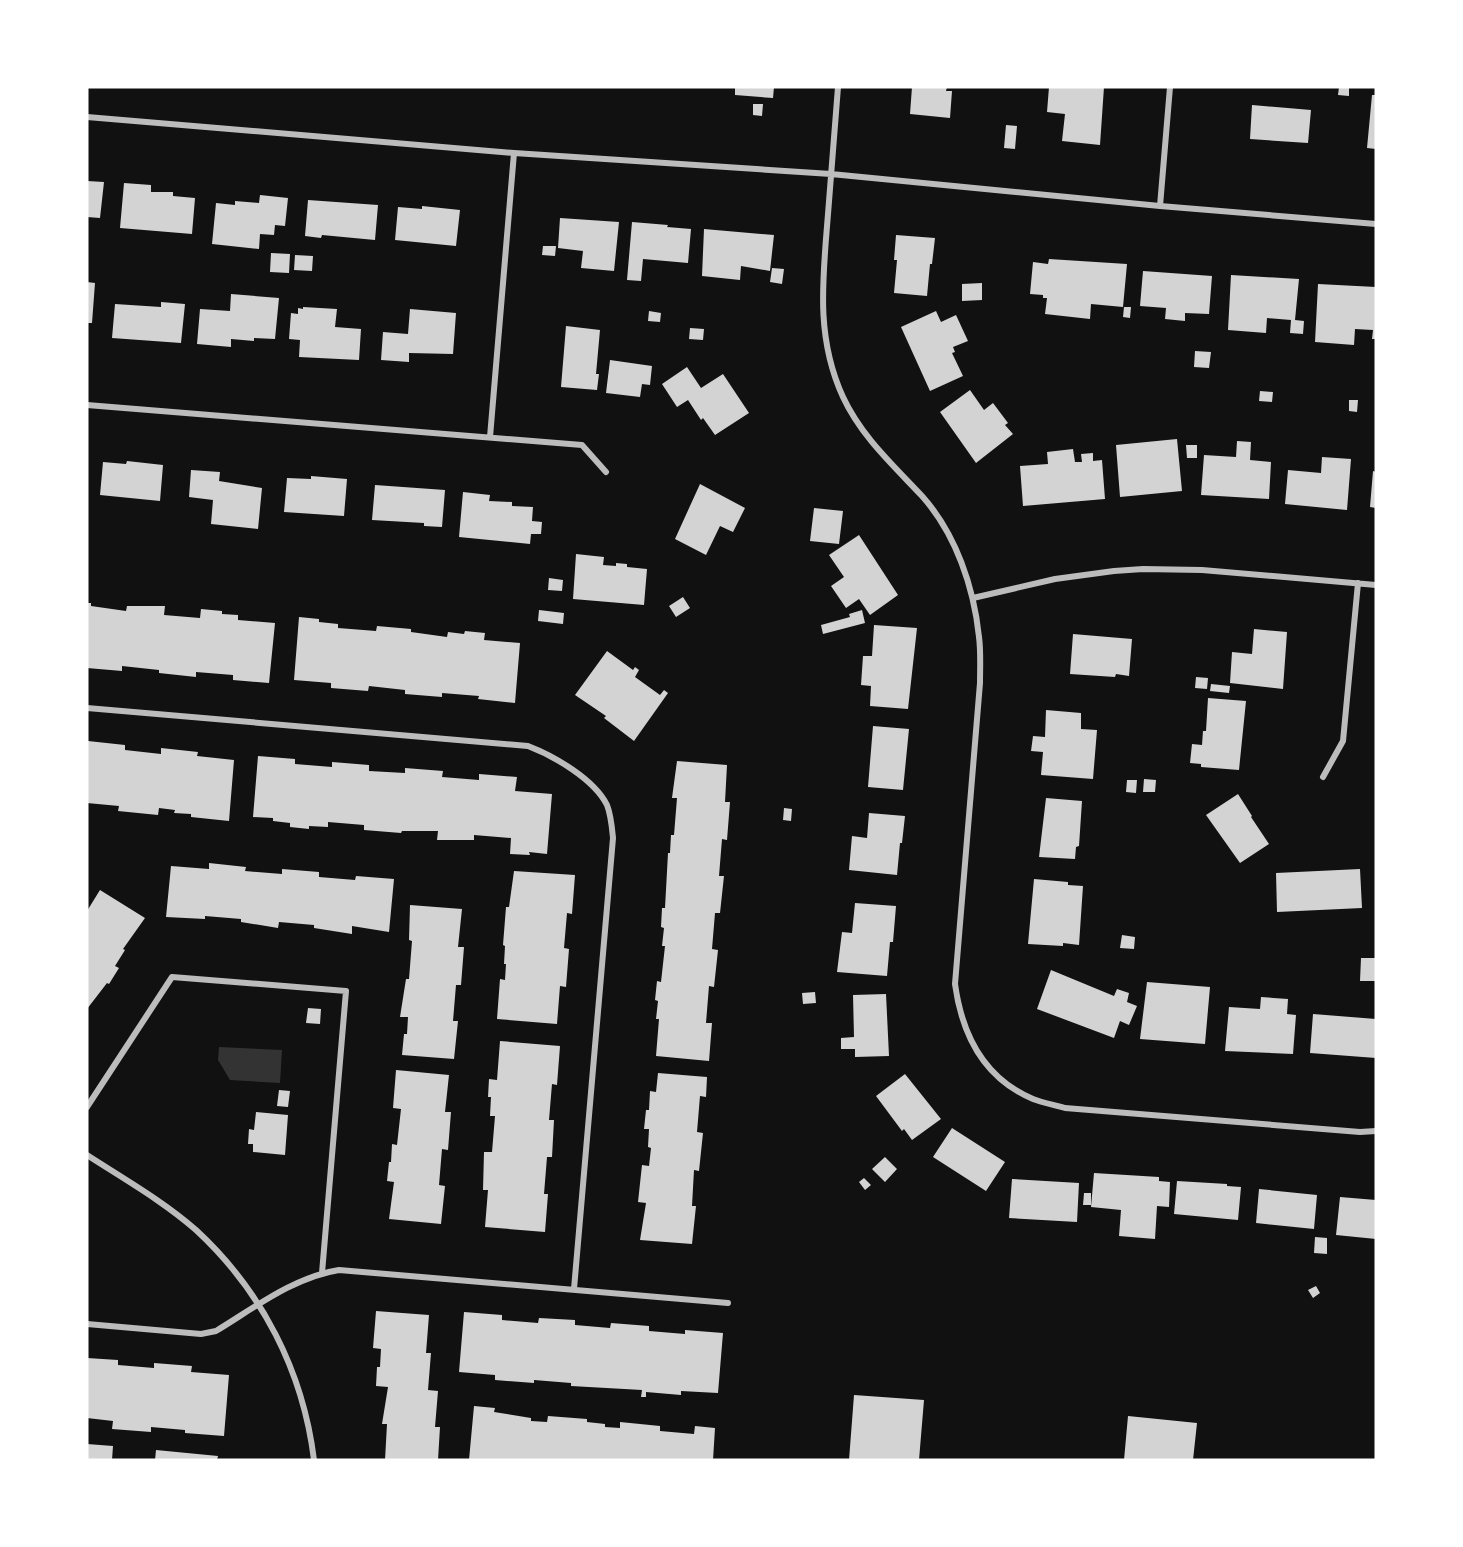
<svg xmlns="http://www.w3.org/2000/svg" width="1463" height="1547" font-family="'Exo 2',sans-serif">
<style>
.water{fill:#333}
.building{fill:#d3d3d3}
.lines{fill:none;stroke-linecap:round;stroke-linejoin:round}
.minor{stroke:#bcbcbc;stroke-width:6}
</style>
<rect width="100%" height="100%" fill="#111"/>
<!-- water -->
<path class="water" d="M219,1047L282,1050L280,1083L230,1080L218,1060Z"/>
<!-- building -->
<path class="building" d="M735,87H774L773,98L735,95Z
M912,87H947L946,91H952L950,118L910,114Z
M1049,87H1104L1100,145L1062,141L1065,114L1047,112Z
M1339,87H1349V96L1338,95Z
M1372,95H1376V149L1367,148Z
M753,104H763L762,116L753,115Z
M1252,105L1311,110L1308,143L1250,139Z
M1006,125L1017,126L1015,149L1004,148Z
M87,181L104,182L100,218L87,217Z
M124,183L151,185V192H173V196L195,198L192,234L120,228Z
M260,195L288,198L285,226L275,225L274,235L260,234L259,249L212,244L216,203L235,205V201L259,203Z
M308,200L378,205L375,240L322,235L321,238L305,236Z
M422,206L460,210L456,246L395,240L398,207L422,209Z
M560,218L619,222L614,271L581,268L583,251L558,248Z
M632,222L668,225L667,227L691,229L688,263L643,259L641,281L627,280Z
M704,229L774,235L770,271L741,266L740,280L702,276Z
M896,235L935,238L932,264H930L927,296L894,293L897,260H894Z
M543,246H556L555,256L542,255Z
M271,253L290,254L289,273L270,272Z
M295,255L313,256L312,271L294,270Z
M1049,259L1127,264L1123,307L1091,304L1090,319L1045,314L1047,298H1043V295L1030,294L1033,262L1048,264Z
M772,268L784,269L782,284L770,282Z
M1143,271L1212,276L1209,314L1185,313V321L1165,319L1166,308L1140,306Z
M1231,275L1299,279L1295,320L1304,321L1303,334L1290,333L1291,320L1267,318L1266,333L1228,330Z
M87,282L95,283L92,323H87Z
M982,283V300L962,301V284Z
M1318,284L1376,287V339H1372L1373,330L1355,329L1354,345L1315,342Z
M231,294L279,298L275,339L254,338V341L231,339V347L197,344L200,309L230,311Z
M161,302L185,304L181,343L112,338L115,304L161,307Z
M303,307L337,309L335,327L361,329L359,360L299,357L300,340L289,339L291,313L298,314V308L303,309Z
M1124,307H1131L1130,318L1123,317Z
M410,309L456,313L453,354L409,353V362L381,360L383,332L408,334Z
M649,311L661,313L660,322L648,321Z
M936,311L941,322L956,315L968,341L953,347L955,352L952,353L963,376L930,391L901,327Z
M566,326L600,330L596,374H599L597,390L561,387Z
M690,328L704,329L703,340L689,339Z
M1195,351L1211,352L1209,368L1194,367Z
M610,360L652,366L650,385L642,384L640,397L606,393Z
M687,367L701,388L723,374L749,413L715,435L703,418L701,420L688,400L677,407L662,384Z
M970,390L984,410L993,403L1008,423L1005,425L1013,434L976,463L940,412Z
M1260,391L1273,392L1272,402L1259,401Z
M1349,400H1358L1357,412L1349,411Z
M1177,439L1182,491L1120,497L1116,445Z
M1237,441L1251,442L1250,460L1271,462L1269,499L1201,495L1204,455L1236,457Z
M1186,445H1197V458H1187Z
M1073,449L1075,462H1082L1081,454L1093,453V461L1102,460L1105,499L1023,506L1020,466L1048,464L1047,452Z
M1322,457L1351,459L1347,510L1285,504L1288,470L1321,473Z
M127,461L163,465L160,501L100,495L103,462L126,464Z
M191,470L220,472L219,481L262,488L258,529L211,524L213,500L189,497Z
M1373,471L1376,472V508L1370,507Z
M311,476L347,479L344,516L284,512L287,478L311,479Z
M700,484L745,508L733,532L720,526L706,555L675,539Z
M375,485L445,490L442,527L424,526V523L372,520Z
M463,492L490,495L489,501L512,502V506L533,507L532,521L542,522L541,534H531L530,544L459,537Z
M814,508L843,511L839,544L810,541Z
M859,535L898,595L870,615L859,599L846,608L831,586L844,577L829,555Z
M576,554L604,557L603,565L616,566V563L627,564V567L647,569L644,605L573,599Z
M549,578L563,580L562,591L548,590Z
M683,597L690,608L676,617L669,606Z
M87,603H91V606L126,611L127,606H165L164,615L200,618L201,609L222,611V614L238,615V620L275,623L269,683L233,680V675L196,672V677L159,673V670L122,666V671L87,668Z
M539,610L564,613L563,624L538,621Z
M862,610L865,623L823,634L821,625L850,617L849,614Z
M299,617L319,619V622L338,624V628L376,631L377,626L411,629V632L447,637L448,632L464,634L465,631L485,633L484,640L520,643L515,703L478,699L479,696L442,693V697L405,694V690L369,686L368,691L331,688V683L294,680Z
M874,625L917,628L908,709L870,706L871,686L861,685L863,656H872Z
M1254,629L1287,632L1283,689L1230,683L1232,652L1252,654Z
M1073,634L1132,639L1129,676L1116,674L1115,677L1070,674Z
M607,651L633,670L635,667L639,670L635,677L660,695L664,690L668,693L634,741L604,718L606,716L575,695Z
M1196,677L1208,678L1207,689L1195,688Z
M1211,684L1230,686L1229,693L1210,691Z
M1208,698L1246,701L1239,770L1201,767V764L1190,763L1192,744L1202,745L1203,731H1206Z
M1046,710L1081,713V729L1097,730L1093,779L1041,775L1043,752L1031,751L1033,736L1045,737Z
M873,726L909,729L903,790L868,787Z
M88,741L125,745V750L161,754V748L198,752L197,756L234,760L229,821L191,817V814L174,813L175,810L159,808L158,815L118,811L119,806L87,803Z
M258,756L295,759V764L332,767V762L369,765V771L405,773V768L443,771L442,777L479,780V774L517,777L515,791L552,794L547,854L529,852L530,855L510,854L511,838L474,835V840H437L438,831H402L401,833L364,830V825L328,822V827L309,826V829L290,827V823L273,821V818L253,817Z
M677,761L727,765L725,802H730L727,840L722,839L719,876H724L720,913H715L712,949L718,950L714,987L709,986L706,1023H712L709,1061L656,1056L659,1019H656L658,1001L655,1000L657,981L661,982L665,946H662L664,928L661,927L662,908H665L668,853H670L671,835H674L677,798H672Z
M1144,779L1156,780L1155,792H1143Z
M1127,780H1137L1136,793L1126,792Z
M1238,794L1252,816L1251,817L1269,844L1240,863L1206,815Z
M1046,798L1082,801L1079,846L1076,847L1075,859L1039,857Z
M784,808L792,809L791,821L783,820Z
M869,813L905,816L902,843H900L897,875L849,870L852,836L867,838Z
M209,863L246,867L245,871L282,874V869L319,872V877L355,880L356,876L394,879L389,932L352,926V934L314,928V925L279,922L278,928L241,922V919L205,916V919L166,917L171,866L209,869Z
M1360,869L1362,908L1277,912L1276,873Z
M514,871L575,875L572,914L567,913L564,948L569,949L566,987L560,986L557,1024L497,1019L500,979L505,980L506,964H504L505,946L503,945L506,907H509Z
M1034,879L1068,882V885L1083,886L1079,945L1063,943V946L1028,944Z
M100,890L145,918L123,949L125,950L115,966L119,968L109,984L107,983L87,1009V911Z
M855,903L896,906L893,942H890L887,976L837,972L842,932L852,933Z
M410,905L462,909L458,947H464L461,985H456L453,1021H458L454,1059L402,1055L404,1034H407L408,1017H400L406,979H409L412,941L409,940Z
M1122,935L1135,937L1134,949L1120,948Z
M1361,958H1376V981H1360Z
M1051,970L1114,996L1117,989L1129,993L1127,1002L1137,1006L1129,1025L1120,1021L1114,1038L1037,1009Z
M1147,982L1210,987L1205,1044L1140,1039Z
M815,992L816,1003L803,1004L802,993Z
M886,994L889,1056L855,1057V1049H841V1038L854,1037L853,995Z
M1261,997L1288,999L1287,1014L1296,1015L1293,1054L1225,1051L1229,1007L1260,1009Z
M308,1008L321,1009L320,1024L306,1023Z
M1313,1014L1376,1019V1058L1310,1053Z
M500,1041L560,1046L557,1085L552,1084L549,1120H554L552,1157H547L544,1194H548L545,1232L485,1227L488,1190H483L484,1152H492L495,1116H490L491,1097H488L489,1079L497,1080Z
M396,1070L449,1075L445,1112H451L448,1150L442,1149L439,1185L445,1186L441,1224L389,1219L394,1182L387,1181L389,1162H391L392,1144L397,1145L401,1109L393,1108Z
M658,1073L707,1077L706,1097L700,1096L697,1132L703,1133L699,1171L694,1170L692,1206H696L692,1244L640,1240L646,1203L638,1202L642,1165L649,1166L651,1148L648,1147L649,1129H644L646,1110H649L650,1091L656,1092Z
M905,1074L941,1119L912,1140L904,1129L902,1131L876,1096Z
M279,1090L290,1091L288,1107L277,1106Z
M256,1112L288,1115L285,1155L253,1152V1144H248L249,1129L254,1130Z
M952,1128L1005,1162L986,1191L933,1157Z
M885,1157L897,1169L885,1182L872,1169Z
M1094,1173L1159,1177V1181L1170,1182L1169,1207L1157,1206L1155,1239L1119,1236L1121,1210L1091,1207Z
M864,1178L871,1185L865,1190L859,1182Z
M1012,1179L1079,1183L1077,1222L1009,1218Z
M1177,1181L1227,1184V1186L1241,1187L1238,1220L1174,1214Z
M1259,1189L1317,1195L1314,1229L1256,1223Z
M1084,1193H1091V1205H1083Z
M1340,1197L1376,1200V1239L1336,1235Z
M1315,1237L1327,1238V1254L1314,1253Z
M1316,1286L1320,1293L1313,1298L1308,1290Z
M376,1311L429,1315L426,1353H431L428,1390L438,1391L435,1427H440L438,1460H385L387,1424H382L388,1387L376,1386L377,1367H380L381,1349L373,1348Z
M464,1312L502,1315V1320L538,1323L539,1318L575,1320V1325L610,1328L611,1323L649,1326V1331L685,1334V1330L723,1333L718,1393L681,1391V1395L646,1392V1397H641L642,1390L571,1386V1383L534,1380V1383L495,1380V1375L459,1372Z
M87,1358L118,1360V1365L154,1368V1363L192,1366L191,1372L229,1375L224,1436L185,1433V1430L151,1427V1432L112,1429L113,1421L87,1418Z
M854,1395L924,1400L919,1460H849Z
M474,1406L495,1408L494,1412L531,1418V1421L547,1422L548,1416L587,1419V1422L605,1424V1427L620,1428V1422L660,1426V1431L694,1434L695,1426L715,1428L713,1460H469Z
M1128,1416L1197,1423L1193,1460H1124Z
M87,1444L113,1446L112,1460H87Z
M156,1450L218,1456L217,1460H155Z"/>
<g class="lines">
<!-- minor -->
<path class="minor" d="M838,87C835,129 831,172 828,214C823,278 815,336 843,397C861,436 893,465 922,496C956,534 974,588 979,637C981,652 980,668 980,683L955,984C962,1035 983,1078 1033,1099C1043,1103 1055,1105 1065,1108L1360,1132L1376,1131
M87,117L514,153L831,174L1160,206L1376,224
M1160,206L1170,87
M87,405L582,445L606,472
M490,437L514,153
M973,598L1055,579L1114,571L1143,569L1202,570L1376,585
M87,708L528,746C554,756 594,779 607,805C611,815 612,827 613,838L574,1289
M1323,777L1343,741L1358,583
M87,1107L172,977L346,991L322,1273
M87,1155C124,1179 163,1201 196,1230C262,1291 303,1371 314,1460
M87,1324L201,1334L216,1331C254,1308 294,1277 339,1270L728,1303"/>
</g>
<!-- border -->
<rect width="1463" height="1547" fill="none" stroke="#ffffff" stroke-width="177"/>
</svg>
